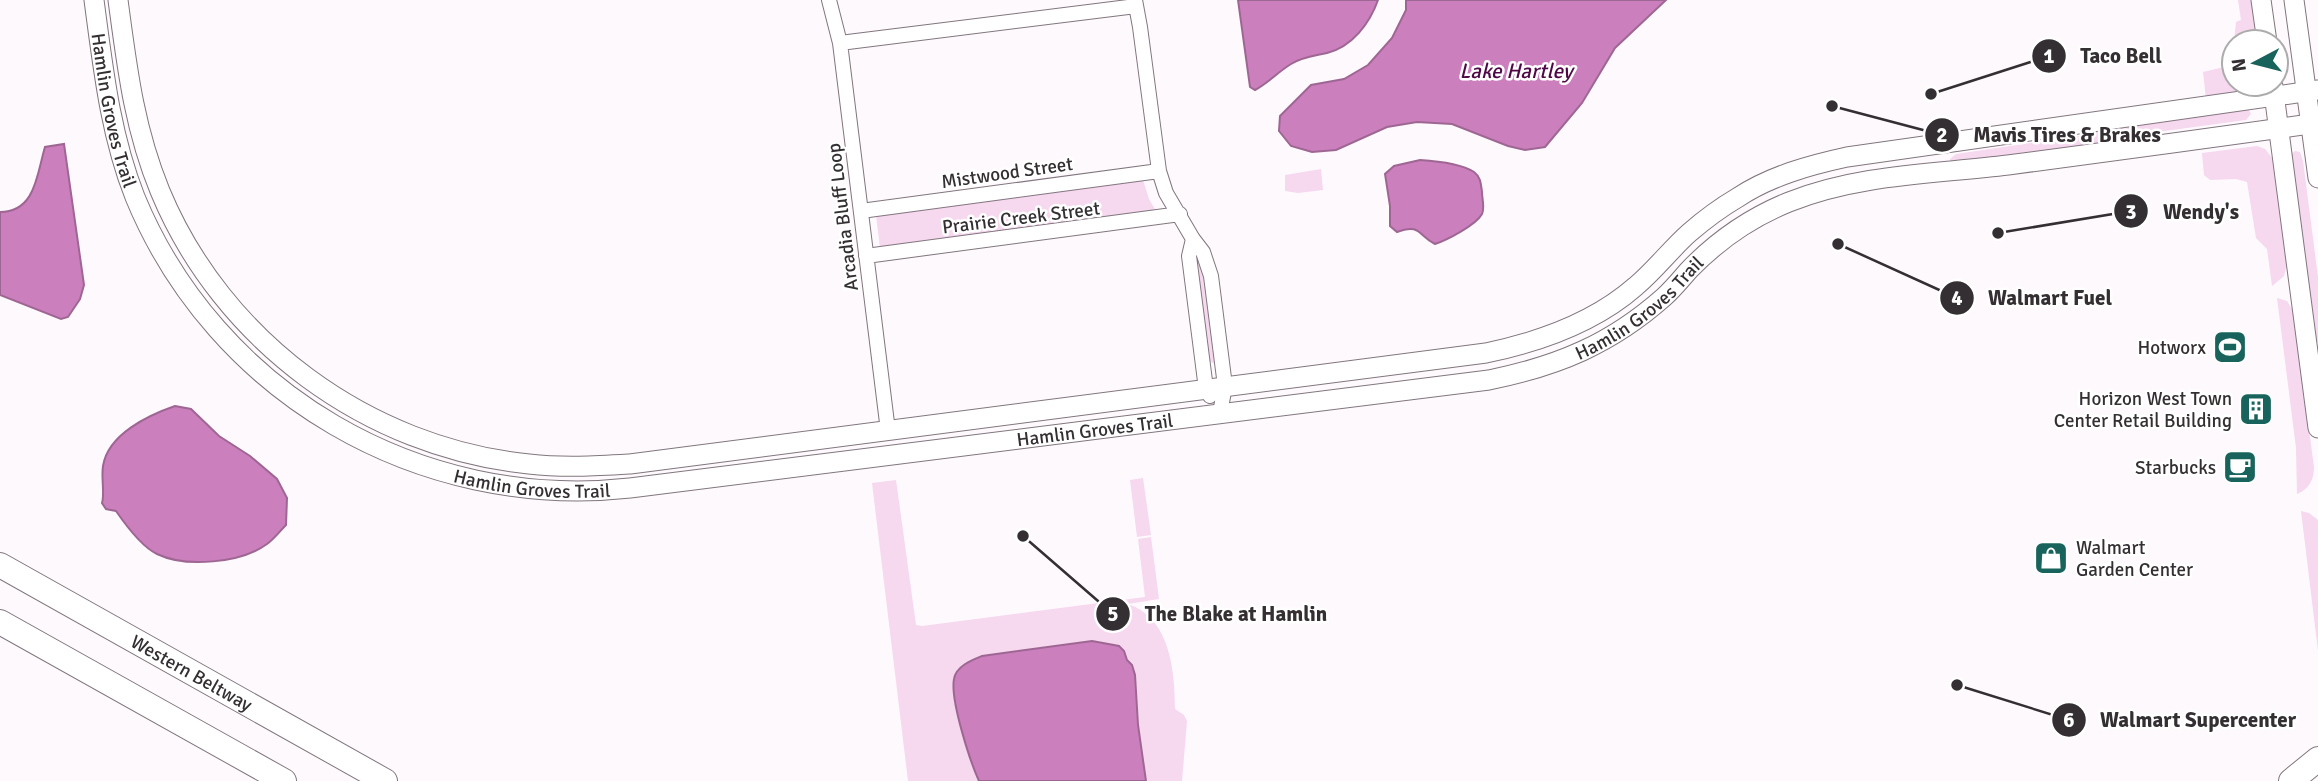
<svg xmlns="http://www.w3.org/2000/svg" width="2318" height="781" font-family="Signika,sans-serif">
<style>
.green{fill:#f6d8ef}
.water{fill:#cc7fbd;stroke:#9e6793;stroke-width:2}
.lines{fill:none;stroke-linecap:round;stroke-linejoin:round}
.street-casing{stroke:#81767e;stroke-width:16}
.secondary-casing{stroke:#81767e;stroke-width:21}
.highway-casing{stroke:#81767e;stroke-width:26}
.street{stroke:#fff;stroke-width:14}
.secondary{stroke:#fff;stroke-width:19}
.highway{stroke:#fff;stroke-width:24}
.labels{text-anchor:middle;stroke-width:5;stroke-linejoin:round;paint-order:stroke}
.street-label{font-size:19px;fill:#332f32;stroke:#fff}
.poi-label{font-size:19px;fill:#332f32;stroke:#fff;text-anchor:end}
.water-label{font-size:21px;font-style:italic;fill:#4f0746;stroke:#fff}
.leader{fill:none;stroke:#332f32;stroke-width:2.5}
.callout-dot{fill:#332f32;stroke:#fff;stroke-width:2.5}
.mark-label{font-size:21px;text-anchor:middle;font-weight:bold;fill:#fff}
.callout-label{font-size:21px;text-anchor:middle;font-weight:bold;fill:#332f32;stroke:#fff;stroke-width:5;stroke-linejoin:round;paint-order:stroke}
</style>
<rect width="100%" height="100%" fill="#fef9fd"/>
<!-- green -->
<path class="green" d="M2238,0H2254L2260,42H2234L2236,22L2241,20Z
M2234,44V84H2260L2251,91L2206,99L2203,72L2228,66Z
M2248,109L2251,114L2246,120L2113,138L2087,147L1951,162L1950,159L1956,154L2079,136L2106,127Z
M2257,146L2265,149L2273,159L2287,264L2284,276L2272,286L2267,249L2256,238L2247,182L2236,179L2210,180L2204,175L2202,153Z
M2295,151L2300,152L2303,161L2318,277V343L2312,327L2291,154Z
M1321,169L1323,190L1298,193L1285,191V175Z
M1143,180L1149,199L1156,211L880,248L876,215Z
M1197,258L1200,259L1204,269L1217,360L1215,364L1209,361L1195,259Z
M2277,298L2287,301L2293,311L2314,467C2314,480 2309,489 2297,494L2296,448Z
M1143,478L1151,535L1137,537L1130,480Z
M896,480L916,625L922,626L1145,597L1138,539L1151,537L1159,599L1128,604C1170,618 1175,671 1175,709L1184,715L1187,721L1182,781H1146L1138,725L1135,675L1127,660L1124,651L1092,641L983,656L966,662L954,679C957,714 964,749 979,781H908L872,483Z
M2301,511L2309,513L2318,520V651Z"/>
<!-- water -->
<path class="water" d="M1238,0H1378C1370,23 1352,47 1327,53C1314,56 1302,57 1291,64C1278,72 1268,83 1255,90L1250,87Z
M1406,0H1666L1615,48L1582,103L1545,147L1525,150L1508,146L1452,124L1417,122L1387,127L1336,150L1312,152L1291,146L1279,131L1280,116L1311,85L1344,79L1368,65L1392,38L1406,10Z
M64,144L84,285L80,299L68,317L61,319L0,295V212C36,212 37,173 45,147Z
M1420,160C1436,161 1460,163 1474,172C1481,177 1481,185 1482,192C1482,199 1485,208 1482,214C1476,225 1447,240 1435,244C1418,236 1421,223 1397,232L1390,226V206L1385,174L1394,166Z
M175,406L191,409L219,436L250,456L277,479L287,498L286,525C280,531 274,539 267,544C241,563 186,568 157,554C142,547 125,524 116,511L106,509L102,503C105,493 101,479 103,466C108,434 149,415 175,406Z
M1092,641L1119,646L1124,651L1127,660L1132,665L1135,675L1138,725L1146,781H979C970,761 950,700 954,679C956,666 972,660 982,656Z"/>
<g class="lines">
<!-- street casing -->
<g class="street-casing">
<path id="street" d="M829,0L840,43L888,431
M1135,0L1140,27L1159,171L1166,193L1193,239L1203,252L1211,276L1225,386L1220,413
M840,43L1136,6
M861,211L1159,171
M1193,239L1189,256L1206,389L1210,396
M866,256L1180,214"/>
</g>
<!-- secondary casing -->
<g class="secondary-casing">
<g id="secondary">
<path id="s1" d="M94,0C103,67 110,134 135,197C216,394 420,511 630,488L1489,380C1558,366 1611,344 1664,297C1673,289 1681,279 1689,270C1717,241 1752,217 1789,202C1858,174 1936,174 2008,165C2111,152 2215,137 2318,123"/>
<path d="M118,0C127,67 134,128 160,191C222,341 368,448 529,464C563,468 596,466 630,464L1486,353C1539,342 1594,323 1636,286C1655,270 1671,249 1689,233C1704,220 1720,208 1737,198C1770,176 1810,165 1847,157L2318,90"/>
<path d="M2261,0L2267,42"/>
<path d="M2294,0L2318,178"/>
<path d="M2273,86L2318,428"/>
</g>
</g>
<!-- highway casing -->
<g class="highway-casing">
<g id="highway">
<path id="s2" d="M0,565L385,781"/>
<path d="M0,622L284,781"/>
<path d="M2291,781L2318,759"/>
</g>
</g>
<!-- street -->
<use href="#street" class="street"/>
<!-- secondary -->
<use href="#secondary" class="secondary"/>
<!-- highway -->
<use href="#highway" class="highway"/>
</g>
<!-- icons -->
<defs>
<g id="stadium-square" transform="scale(1.75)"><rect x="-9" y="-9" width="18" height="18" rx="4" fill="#18635b" stroke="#fff"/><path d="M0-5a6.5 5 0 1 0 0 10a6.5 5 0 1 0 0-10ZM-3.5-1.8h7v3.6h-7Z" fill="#fff"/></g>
<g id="building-square" transform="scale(1.75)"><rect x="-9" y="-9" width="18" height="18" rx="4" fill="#18635b" stroke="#fff"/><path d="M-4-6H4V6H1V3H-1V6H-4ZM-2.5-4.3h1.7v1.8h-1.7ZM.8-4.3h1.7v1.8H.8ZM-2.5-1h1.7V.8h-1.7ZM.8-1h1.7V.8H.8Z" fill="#fff"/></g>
<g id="cafe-square" transform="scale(1.75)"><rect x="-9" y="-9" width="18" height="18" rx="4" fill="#18635b" stroke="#fff"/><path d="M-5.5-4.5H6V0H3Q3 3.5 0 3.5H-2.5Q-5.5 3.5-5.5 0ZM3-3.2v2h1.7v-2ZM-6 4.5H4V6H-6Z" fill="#fff"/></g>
<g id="shop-square" transform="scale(1.75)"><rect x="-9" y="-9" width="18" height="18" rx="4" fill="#18635b" stroke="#fff"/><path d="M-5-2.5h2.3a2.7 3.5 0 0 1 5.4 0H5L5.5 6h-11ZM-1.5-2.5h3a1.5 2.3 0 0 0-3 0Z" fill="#fff"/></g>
</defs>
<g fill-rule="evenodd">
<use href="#stadium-square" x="2230" y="347"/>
<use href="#building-square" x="2256" y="409"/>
<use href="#cafe-square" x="2240" y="467"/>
<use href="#shop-square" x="2051" y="558"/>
</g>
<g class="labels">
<!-- street labels -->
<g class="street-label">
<text dy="7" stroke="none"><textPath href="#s1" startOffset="112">Hamlin Groves Trail</textPath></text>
<text transform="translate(1007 172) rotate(-8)" y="7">Mistwood Street</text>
<text transform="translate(842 217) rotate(-97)" y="7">Arcadia Bluff Loop</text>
<text transform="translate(1021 217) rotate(-7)" y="7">Prairie Creek Street</text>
<text dy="7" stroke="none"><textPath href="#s1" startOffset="1853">Hamlin Groves Trail</textPath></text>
<text dy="7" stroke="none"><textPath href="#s1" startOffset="1286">Hamlin Groves Trail</textPath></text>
<text dy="7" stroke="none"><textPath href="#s1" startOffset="719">Hamlin Groves Trail</textPath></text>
<text dy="7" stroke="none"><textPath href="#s2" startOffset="220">Western Beltway</textPath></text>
</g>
<!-- poi labels -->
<g class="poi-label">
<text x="2206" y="354">Hotworx</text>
<text x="2232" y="405">Horizon West Town<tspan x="2232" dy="22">Center Retail Building</tspan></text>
<text x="2216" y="474">Starbucks</text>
<text x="2076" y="554" text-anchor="start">Walmart<tspan x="2076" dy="22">Garden Center</tspan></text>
</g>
<!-- water labels -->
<g class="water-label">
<text x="1516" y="78">Lake Hartley</text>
</g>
</g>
<!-- callouts -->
<path class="leader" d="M1931 94L2049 56M1832 106L1942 135M1998 233L2131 211M1838 244L1957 298M1023 536L1113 614M1957 685L2069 720"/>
<g class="callout-dot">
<circle cx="1931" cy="94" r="7"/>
<circle cx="1832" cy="106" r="7"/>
<circle cx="1998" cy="233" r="7"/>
<circle cx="1838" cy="244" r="7"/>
<circle cx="1023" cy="536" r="7"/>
<circle cx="1957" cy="685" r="7"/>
<circle cx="2049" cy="56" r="18"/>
<circle cx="1942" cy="135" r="18"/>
<circle cx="2131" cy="211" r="18"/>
<circle cx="1957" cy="298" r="18"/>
<circle cx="1113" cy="614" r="18"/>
<circle cx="2069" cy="720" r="18"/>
</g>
<g class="mark-label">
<text x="2049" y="63">1</text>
<text x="1942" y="142">2</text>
<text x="2131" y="219">3</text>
<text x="1957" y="305">4</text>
<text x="1113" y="621">5</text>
<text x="2069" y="727">6</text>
</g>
<g class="callout-label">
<text x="2121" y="63">Taco Bell</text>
<text x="2067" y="142">Mavis Tires &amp; Brakes</text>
<text x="2201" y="219">Wendy's</text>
<text x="2050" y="305">Walmart Fuel</text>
<text x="1236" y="621">The Blake at Hamlin</text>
<text x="2198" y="727">Walmart Supercenter</text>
</g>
<!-- north arrow -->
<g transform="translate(2255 63) rotate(263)"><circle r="33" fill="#ffffff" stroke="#adacad" stroke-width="2"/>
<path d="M0-5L12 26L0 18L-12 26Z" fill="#18635b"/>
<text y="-10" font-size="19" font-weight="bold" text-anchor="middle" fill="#332f32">N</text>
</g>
</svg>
